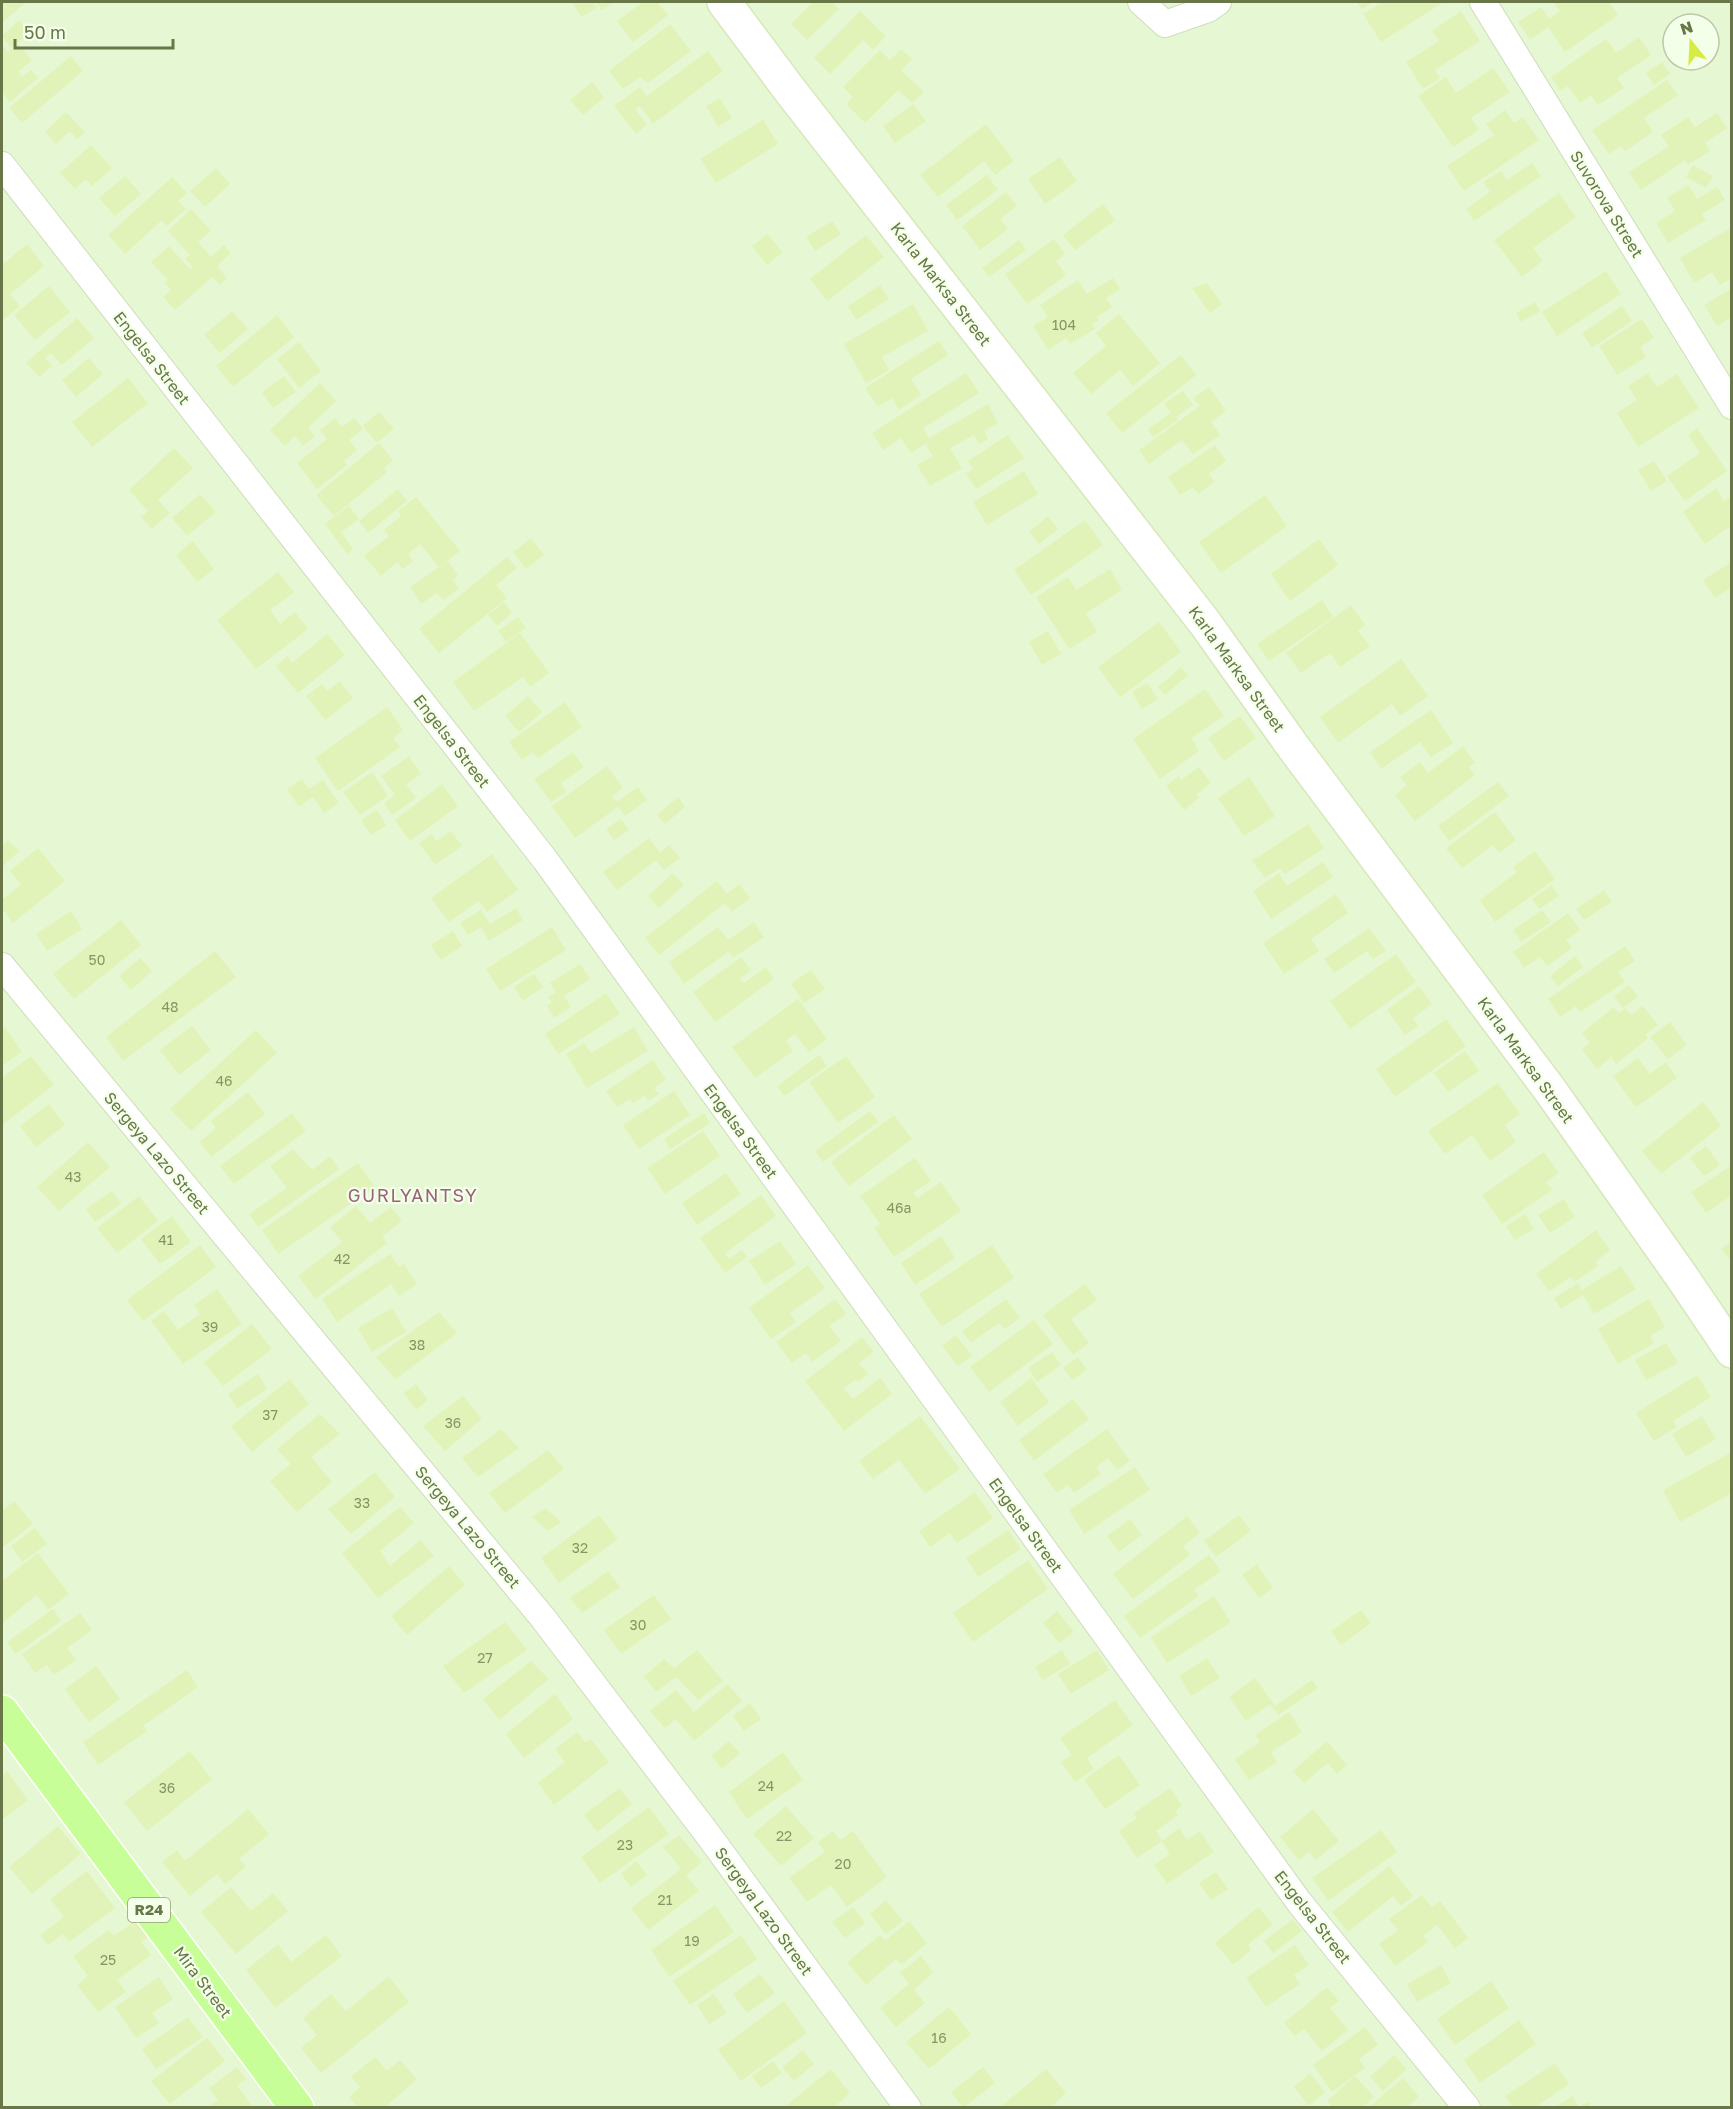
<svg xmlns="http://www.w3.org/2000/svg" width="1733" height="2109" font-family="'Golos Text',sans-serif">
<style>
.residential{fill:#e6f7d3;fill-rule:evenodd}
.building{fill:#e2f3b9}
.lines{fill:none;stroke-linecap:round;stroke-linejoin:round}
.street-casing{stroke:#cfddb9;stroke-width:28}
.secondary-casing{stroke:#d7e7bb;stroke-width:36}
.primary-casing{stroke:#fff;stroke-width:36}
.street{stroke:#fff;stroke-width:26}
.secondary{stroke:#fff;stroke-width:33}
.primary{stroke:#c8fe98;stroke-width:33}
.labels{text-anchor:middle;stroke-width:4.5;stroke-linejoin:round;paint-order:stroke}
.number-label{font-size:14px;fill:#879564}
.shield{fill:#f4ffe9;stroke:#939f78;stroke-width:1.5}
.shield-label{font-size:15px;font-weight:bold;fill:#697648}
.street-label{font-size:16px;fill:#697648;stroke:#f4ffe9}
.neighbourhood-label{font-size:18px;letter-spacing:1.5px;fill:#99637a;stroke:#f4ffe9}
</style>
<rect width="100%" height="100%" fill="#effde2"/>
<!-- residential -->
<path class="residential" d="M2,2H1731V2107H2ZM1673,24H1709V60H1673Z"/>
<!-- building -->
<path class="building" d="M2,2H26L2,23Z
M572,2H593L597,8L581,17Z
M596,2H615L602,10Z
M643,2H657L668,15L633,42L617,21Z
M813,2H832L839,9L807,40L791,24Z
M1357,2H1374L1362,9Z
M1383,2H1444L1381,42L1363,14Z
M1555,2H1609L1618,15L1565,52L1548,27L1530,40L1518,22L1541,7L1549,19L1560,11L1554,3Z
M860,11L886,36L873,50L863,40L830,74L814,58Z
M1461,11L1480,41L1435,70L1440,78L1423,89L1406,62L1439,41L1432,31Z
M19,20L30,32L11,48L2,36Z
M670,24L691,51L648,83L640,77L623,89L609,71Z
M1639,37L1651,55L1617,78L1624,88L1598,105L1591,95L1580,103L1568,86L1560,91L1551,77L1606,39L1616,53Z
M18,44L32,60L18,72L22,77L31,70L38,78L10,102L2,92V49L4,47L8,52Z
M901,49L912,59L901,70L924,92L912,103L898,90L865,123L846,104L853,97L843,87L880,50L890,60Z
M708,51L723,71L653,124L640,106L635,109L647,125L636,134L614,106L640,87L647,96Z
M71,56L83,71L22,123L9,108Z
M1662,62L1670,74L1654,85L1646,73Z
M1493,68L1510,92L1471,118L1479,130L1453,147L1418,96L1446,77L1456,93Z
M1667,80L1678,95L1644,118L1653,132L1625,151L1621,146L1609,154L1592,130Z
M592,82L604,97L583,115L570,100Z
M720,98L732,118L718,127L706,106Z
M913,104L926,121L895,143L883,126Z
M1505,110L1514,123L1523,117L1539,140L1464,191L1447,166L1494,135L1486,124Z
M66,112L85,132L77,139L70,131L56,144L45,132Z
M1717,113L1727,128L1705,143L1710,151L1688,165L1685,160L1641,190L1629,172L1669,146L1661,135L1688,117L1695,127Z
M763,120L778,144L716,183L700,159Z
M986,124L1014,161L995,175L984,161L938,197L920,175Z
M91,145L112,168L92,186L86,179L75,189L60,173Z
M1060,157L1077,181L1045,204L1028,179Z
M1532,163L1541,176L1474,221L1466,209L1490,192L1483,182L1501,171L1507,180Z
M1693,165L1713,176L1706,188L1686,177Z
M216,168L230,184L205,207L190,191Z
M987,175L998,190L957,220L946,205Z
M125,176L141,194L115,216L99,198Z
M172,177L187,193L178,201L186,209L167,226L162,220L125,254L108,235Z
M1688,185L1697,199L1717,187L1725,200L1702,214L1706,220L1668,243L1656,223L1675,211L1667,198Z
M1006,192L1017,206L1000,219L1008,229L980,250L962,226Z
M1559,193L1576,217L1533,248L1543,261L1522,277L1494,240Z
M1103,204L1115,220L1075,250L1063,235Z
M191,209L211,231L198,242L211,257L224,245L231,253L217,266L227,278L220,285L212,277L175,310L163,297L171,290L165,283L168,280L151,262L169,246L190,269L193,267L185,259L190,255L168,231Z
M832,221L841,234L815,251L806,237Z
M1732,227V278L1720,285L1712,272L1694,283L1680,258Z
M767,234L783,252L767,265L752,246Z
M866,235L884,257L827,301L810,279Z
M1054,239L1065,254L1056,261L1066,275L1027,304L1005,274Z
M1019,240L1026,250L989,277L982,268Z
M27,244L44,266L10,294L20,306L3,320L2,265Z
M1606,271L1621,294L1557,336L1542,312Z
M1113,278L1120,289L1106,298L1112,307L1097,317L1099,320L1092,325L1095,329L1070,344L1066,338L1048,350L1033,326L1048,317L1040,305L1078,280L1087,294Z
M1207,283L1222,304L1210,313L1192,288Z
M880,285L889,299L856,320L848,306Z
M49,286L70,312L35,340L14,315Z
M1732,288V317L1717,326L1704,305Z
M1535,302L1540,311L1521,322L1516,313Z
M913,304L928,331L882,357L889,370L866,383L844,344Z
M1622,306L1632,321L1592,348L1582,333Z
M232,311L248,329L220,353L204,335Z
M1119,314L1160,363L1133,386L1120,370L1091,394L1073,373L1106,346L1096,333Z
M277,315L294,337L233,387L216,366Z
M77,318L94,338L62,365L51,353L45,358L52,366L39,377L26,363Z
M1642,319L1654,338L1640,347L1646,357L1617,375L1599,346Z
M939,341L948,355L911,379L921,395L899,410L892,398L878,407L865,388Z
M299,342L321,371L299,388L277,359Z
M1181,355L1196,375L1122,433L1106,413Z
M89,358L103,374L76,397L62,380Z
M966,373L979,393L923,428L929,438L988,404L998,423L984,431L988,439L979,444L974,435L950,448L962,468L930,486L917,465L933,456L926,445L932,440L911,453L901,438L883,450L872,433Z
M1648,373L1657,387L1677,374L1699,408L1638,447L1617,413L1637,400L1628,386Z
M284,376L296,392L273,408L262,392Z
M128,378L148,403L92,447L72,422Z
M320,383L336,401L308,428L315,436L303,446L295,436L285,446L270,430Z
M1209,387L1226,411L1211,422L1220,435L1193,454L1182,440L1149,464L1139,450L1200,406L1193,398Z
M1183,391L1193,405L1176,417L1178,420L1153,437L1148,429L1171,413L1164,404Z
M379,412L394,429L377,443L363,426Z
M335,418L342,427L354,418L363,429L349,440L357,450L344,461L347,465L317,489L297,463L327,439L320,430Z
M1697,428L1727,471L1685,501L1667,476L1700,453L1688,435Z
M1008,435L1024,458L976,489L966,474L973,469L968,461Z
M379,443L393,460L384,468L387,472L334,516L316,495Z
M1215,445L1226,461L1209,474L1214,482L1198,494L1193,487L1180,495L1168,477Z
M174,448L193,468L158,500L170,513L152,529L141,517L148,511L129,490Z
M1654,461L1667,481L1651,491L1638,470Z
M1024,471L1038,494L987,525L973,502Z
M1716,488L1724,501L1732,496V525L1705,544L1683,512Z
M398,489L407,501L368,533L359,521Z
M200,494L216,512L187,536L172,518Z
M1265,495L1287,526L1221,573L1199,542Z
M416,497L460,551L439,567L420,544L408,554L413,561L403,569L397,562L381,576L364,556L389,536L384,530L401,516L398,511Z
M349,506L359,519L341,532L353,549L347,554L325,524Z
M1048,516L1058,529L1039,544L1029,532Z
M1085,520L1103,545L1031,595L1014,570Z
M531,538L544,555L526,569L513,552Z
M1319,539L1338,565L1290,601L1271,574Z
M193,541L214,569L197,582L176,555Z
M507,557L517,568L496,585L507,598L439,653L419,629Z
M448,561L458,576L453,580L459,589L443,600L437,593L421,604L410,587Z
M1732,562V587L1715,598L1703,580Z
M1110,569L1122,590L1086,613L1097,632L1069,649L1036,597L1068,577L1076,590Z
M278,572L294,592L270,610L280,624L295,612L308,629L256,669L217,620Z
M1322,600L1333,617L1269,661L1257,644Z
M504,602L512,613L497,626L488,615Z
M1351,605L1365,625L1358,631L1370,646L1340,667L1330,653L1301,673L1286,653Z
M518,617L526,628L506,642L498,631Z
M1159,622L1181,652L1120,697L1098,667Z
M1048,631L1061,654L1042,665L1029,642Z
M520,633L549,673L530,687L523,677L474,711L453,682Z
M327,634L345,655L298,693L276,666L287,656L292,663Z
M1401,659L1428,696L1400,716L1392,704L1338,743L1320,717Z
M1181,667L1188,675L1165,695L1158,687Z
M340,681L353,698L325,720L306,696L322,684L327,691Z
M1147,683L1158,699L1142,709L1132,692Z
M1205,689L1224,716L1191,738L1199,751L1160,779L1133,739Z
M528,696L542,712L519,732L505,716Z
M565,702L582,727L538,758L533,752L522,760L509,742Z
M387,707L403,730L393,738L400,747L338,791L315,758Z
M1431,710L1453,743L1431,757L1420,742L1381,769L1370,752Z
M1240,716L1256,738L1224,761L1208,738Z
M1463,746L1475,763L1469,767L1475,775L1415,821L1395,795L1407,785L1400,777L1420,762L1428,773Z
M573,752L584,767L561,783L566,792L551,802L534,779Z
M409,756L421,774L406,784L416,798L392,815L384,803L395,795L381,776Z
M607,766L623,788L612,796L616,802L638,787L647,800L625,816L618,807L575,838L552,806Z
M1199,767L1211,783L1196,795L1199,798L1184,810L1166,786L1179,776L1181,780Z
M372,772L388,796L360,815L343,792Z
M1249,777L1275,816L1244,836L1218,798Z
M302,779L309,789L323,780L339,803L324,813L313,797L299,807L287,789Z
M1498,782L1509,796L1449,841L1438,826Z
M442,784L458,806L410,841L395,820Z
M678,797L685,807L665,824L657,815Z
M377,810L386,825L371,835L361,820Z
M1495,812L1516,840L1499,853L1493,845L1462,868L1446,848Z
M621,819L629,830L614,840L606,829Z
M1308,824L1324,848L1285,874L1280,868L1265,878L1252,861Z
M451,831L462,846L435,865L419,843L432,834L436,841Z
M649,838L660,853L669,845L680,858L664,870L656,860L617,890L603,872Z
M8,840L19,851L2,867V846Z
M38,848L65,881L13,923L2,909V900L21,884L10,871Z
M1535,851L1555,879L1495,922L1480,900L1517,872L1513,867Z
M492,854L518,890L487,912L479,901L449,922L431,898Z
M1323,862L1333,877L1271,919L1253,891L1279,873L1287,886Z
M673,873L684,885L659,908L648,896Z
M717,881L727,894L739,884L750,898L732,912L725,903L659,955L645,938Z
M1552,885L1559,896L1539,909L1532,899Z
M1604,890L1612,902L1584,920L1576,909Z
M1336,894L1348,913L1311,939L1319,951L1284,974L1263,943Z
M516,908L523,920L489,941L481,927L468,935L460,923L481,910L490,924Z
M1542,910L1551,922L1521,942L1513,930Z
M71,911L82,929L47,951L36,934Z
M1568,913L1580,930L1566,940L1572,948L1547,966L1540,957L1524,968L1513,952Z
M121,920L141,945L74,999L53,974Z
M754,922L764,937L733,958L728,952L684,984L669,962L718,927L728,940Z
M552,927L566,950L500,991L486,969Z
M1369,928L1386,951L1373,959L1367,951L1334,973L1324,959Z
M453,931L462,946L441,960L431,945Z
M1625,946L1635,961L1618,972L1625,982L1580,1012L1576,1006L1560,1017L1548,999Z
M215,951L236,977L123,1061L106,1037Z
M1396,954L1416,982L1350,1029L1330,1001Z
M1575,956L1583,967L1558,986L1550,976Z
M741,957L751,970L740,979L744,983L766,967L774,979L715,1022L693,992Z
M140,958L152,971L131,990L119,976Z
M580,964L590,979L564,996L571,1007L554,1018L547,1006L552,1003L548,997L556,992L550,983Z
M811,970L825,989L804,1003L791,984Z
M534,974L543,987L523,1001L514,987Z
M1629,985L1638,997L1623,1008L1614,996Z
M1419,986L1432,1004L1413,1018L1418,1026L1405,1035L1387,1010Z
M606,993L620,1014L558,1054L545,1034Z
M798,999L827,1039L809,1052L795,1034L786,1041L793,1051L755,1078L732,1047Z
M1643,1006L1658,1025L1645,1035L1648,1038L1616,1064L1611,1057L1597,1069L1582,1049L1590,1043L1582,1033L1614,1007L1619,1013L1625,1008L1631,1015Z
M1446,1019L1466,1046L1395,1097L1376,1069Z
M1670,1022L1687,1045L1668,1059L1650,1037Z
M192,1026L211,1050L179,1075L160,1050Z
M5,1027L22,1052L2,1066V1029Z
M634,1027L648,1051L587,1088L566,1054L584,1043L591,1053Z
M256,1030L277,1053L191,1131L170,1109Z
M1465,1051L1479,1071L1448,1092L1434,1073Z
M819,1055L827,1066L784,1096L777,1086Z
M31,1056L54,1085L2,1125V1078Z
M846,1056L875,1097L838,1123L809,1082Z
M1638,1058L1650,1074L1666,1062L1677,1078L1636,1107L1613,1076Z
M653,1060L666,1080L654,1088L659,1094L648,1101L645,1095L633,1103L630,1099L617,1107L606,1091Z
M1498,1083L1520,1114L1505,1125L1516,1142L1490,1161L1472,1135L1445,1154L1428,1131Z
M674,1091L690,1115L639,1149L623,1125Z
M248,1092L265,1114L211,1157L200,1142L216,1128L211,1121Z
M1703,1102L1721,1126L1661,1174L1642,1151Z
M49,1104L65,1125L36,1147L20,1126Z
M870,1111L878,1122L823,1162L815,1151Z
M292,1113L306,1131L234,1184L220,1166Z
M704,1113L710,1123L670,1149L664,1139Z
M894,1115L912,1139L849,1186L831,1162Z
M703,1131L720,1156L665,1194L647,1168Z
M88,1142L110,1167L59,1211L37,1187Z
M1706,1146L1720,1165L1704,1176L1690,1158Z
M293,1149L312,1170L330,1156L339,1169L258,1227L249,1214L287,1188L270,1166Z
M1544,1152L1559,1173L1546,1182L1552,1190L1502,1224L1482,1195Z
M915,1158L931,1181L914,1192L917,1198L941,1182L961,1211L894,1257L874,1228L880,1224L860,1196Z
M358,1163L375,1187L278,1254L262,1230Z
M1732,1165V1195L1706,1213L1691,1192Z
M726,1173L741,1194L697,1225L682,1203Z
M112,1191L121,1204L95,1222L86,1209Z
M761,1195L776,1216L725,1253L729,1259L742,1250L747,1257L725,1273L700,1238Z
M139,1196L158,1221L117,1253L97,1228Z
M1564,1199L1575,1217L1550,1233L1538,1215Z
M356,1206L370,1223L391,1207L402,1221L382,1237L387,1243L316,1299L298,1276L342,1242L330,1227Z
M1525,1214L1534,1229L1515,1240L1506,1226Z
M172,1216L191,1242L160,1264L141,1239Z
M1596,1230L1610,1250L1595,1262L1598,1266L1574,1282L1571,1277L1549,1291L1536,1274Z
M941,1236L955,1258L915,1285L901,1263Z
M780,1241L796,1264L765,1285L749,1261Z
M1732,1241V1261L1721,1249Z
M200,1245L216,1267L143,1321L127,1300Z
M992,1245L1014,1278L942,1327L919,1294Z
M390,1254L399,1267L404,1264L417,1284L399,1296L391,1284L337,1322L322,1299Z
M808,1265L825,1288L790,1313L796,1322L771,1339L749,1308Z
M1621,1266L1636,1289L1594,1314L1583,1295L1561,1309L1554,1298L1578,1283L1582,1290Z
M1085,1284L1097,1300L1071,1319L1089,1343L1073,1355L1043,1315Z
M217,1289L242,1324L183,1364L151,1321L164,1311L178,1330L200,1314L194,1305Z
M835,1299L846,1314L829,1326L841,1341L812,1362L806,1353L792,1363L776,1342Z
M1006,1299L1020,1318L1005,1329L999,1323L971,1343L962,1331Z
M1649,1299L1665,1327L1650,1336L1654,1343L1618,1364L1598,1329Z
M392,1308L406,1332L372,1352L358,1328Z
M439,1312L457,1333L396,1379L376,1357Z
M1034,1320L1053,1344L989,1392L970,1367Z
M252,1324L272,1349L223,1386L204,1362Z
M956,1335L972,1356L958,1366L942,1346Z
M862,1337L874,1352L859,1363L868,1374L858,1382L856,1379L844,1388L853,1399L880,1378L892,1394L844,1431L805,1381Z
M1666,1343L1678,1363L1646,1380L1635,1360Z
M1052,1352L1061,1365L1037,1382L1028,1368Z
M1078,1357L1087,1370L1072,1380L1063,1368Z
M258,1374L267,1389L237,1409L228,1394Z
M1697,1375L1711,1397L1673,1421L1677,1427L1654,1441L1636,1413Z
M1031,1378L1049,1402L1018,1426L1000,1402Z
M290,1379L309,1404L252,1452L231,1426Z
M416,1384L428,1400L416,1410L404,1393Z
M463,1396L482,1419L445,1451L423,1426Z
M1073,1399L1089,1419L1034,1461L1019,1440Z
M320,1414L340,1434L311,1457L332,1482L297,1512L270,1481L291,1464L277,1449Z
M920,1416L960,1469L925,1494L899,1460L873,1479L859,1461Z
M1702,1416L1716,1439L1686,1457L1672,1434Z
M501,1429L519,1448L478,1477L462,1458Z
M1107,1429L1130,1461L1117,1470L1108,1458L1096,1467L1101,1474L1074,1493L1068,1485L1057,1493L1043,1474Z
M548,1450L564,1469L505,1513L489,1493Z
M1732,1452V1493L1680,1522L1663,1490Z
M1135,1467L1150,1490L1084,1534L1069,1510Z
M375,1472L395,1497L351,1534L328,1509Z
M975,1492L993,1518L957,1543L950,1533L930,1547L919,1531Z
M14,1501L33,1524L2,1548V1511Z
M400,1507L414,1523L380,1551L390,1566L420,1540L434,1556L378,1598L342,1553Z
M545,1508L561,1522L548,1531L532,1517Z
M599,1515L618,1539L559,1583L541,1558Z
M1239,1515L1251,1531L1216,1557L1204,1541Z
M1187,1516L1200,1533L1183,1546L1190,1555L1133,1599L1113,1574Z
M1130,1519L1142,1535L1119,1552L1107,1536Z
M35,1528L47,1544L22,1562L11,1546Z
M1008,1530L1021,1549L978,1577L966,1558Z
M38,1553L69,1594L48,1610L37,1595L2,1623V1581Z
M1209,1555L1221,1571L1194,1590L1199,1596L1140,1638L1124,1616Z
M1028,1560L1048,1589L973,1642L953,1613Z
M1257,1564L1273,1588L1259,1598L1242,1575Z
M449,1566L465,1585L407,1635L391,1616Z
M608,1571L620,1587L582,1613L570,1598Z
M654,1595L671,1619L621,1654L604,1630Z
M1214,1596L1231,1622L1167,1663L1151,1637Z
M53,1609L61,1621L16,1654L7,1642Z
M1361,1610L1371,1623L1341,1645L1331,1631Z
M1057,1611L1074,1632L1059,1643L1043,1623Z
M80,1613L92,1630L67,1648L76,1660L54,1675L47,1665L35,1673L22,1654Z
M505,1622L527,1650L464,1693L443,1666Z
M697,1650L723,1681L698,1700L676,1677L656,1692L644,1677L664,1659L674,1668Z
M1062,1650L1070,1664L1043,1680L1035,1667Z
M1097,1650L1109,1670L1071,1694L1058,1674Z
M1207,1658L1220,1678L1191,1696L1179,1676Z
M531,1661L549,1679L499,1720L483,1699Z
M96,1666L120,1699L89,1722L65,1689Z
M187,1670L198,1687L143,1726L147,1731L98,1765L83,1742Z
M1255,1678L1275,1706L1312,1680L1318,1688L1278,1715L1270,1704L1246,1721L1229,1697Z
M728,1684L742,1701L694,1741L676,1719L665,1728L650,1711L676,1690L694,1712Z
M555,1694L573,1719L524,1758L506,1734Z
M1115,1700L1133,1725L1087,1758L1094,1769L1075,1782L1061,1762L1072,1755L1060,1738Z
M750,1703L761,1719L744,1731L733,1716Z
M1289,1712L1302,1732L1271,1752L1277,1762L1249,1780L1235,1759L1260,1742L1255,1735Z
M577,1732L585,1742L592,1740L609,1762L554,1805L538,1783L565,1762L555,1749Z
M729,1741L740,1753L722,1769L711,1756Z
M1327,1741L1347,1765L1337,1774L1328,1763L1304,1783L1293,1771Z
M190,1751L212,1779L147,1831L124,1802Z
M783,1752L803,1780L747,1819L729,1792Z
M1119,1755L1140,1785L1105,1809L1084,1780Z
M7,1771L28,1800L2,1820V1775Z
M619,1788L632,1804L597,1832L584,1815Z
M1170,1788L1182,1806L1175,1811L1178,1815L1156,1831L1162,1841L1137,1858L1119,1831L1137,1818L1134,1813Z
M786,1806L814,1838L781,1866L753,1834Z
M649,1807L669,1834L600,1883L581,1857Z
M248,1809L269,1834L239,1859L246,1867L225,1884L217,1874L190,1896L162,1862L177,1850L185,1861Z
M1313,1809L1339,1841L1316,1860L1309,1852L1299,1860L1280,1837Z
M58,1826L81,1854L32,1894L9,1867Z
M1179,1828L1187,1840L1200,1831L1214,1852L1167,1884L1154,1865L1170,1854L1162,1841Z
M1381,1830L1397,1852L1328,1901L1312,1878Z
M833,1831L840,1840L853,1831L887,1877L847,1907L831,1885L807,1902L789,1878L825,1852L818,1842Z
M679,1835L702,1862L686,1875L699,1891L648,1930L631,1908L681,1869L663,1847Z
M636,1861L647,1875L631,1887L621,1874Z
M1389,1866L1413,1896L1401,1906L1393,1896L1348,1932L1332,1912Z
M87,1871L115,1908L69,1942L63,1934L48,1945L40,1935L64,1917L50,1899Z
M1216,1872L1228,1889L1211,1900L1199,1883Z
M231,1887L251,1911L273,1893L288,1911L236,1954L201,1912Z
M1422,1895L1432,1907L1440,1901L1468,1938L1455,1948L1437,1925L1423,1936L1428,1942L1395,1966L1379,1944L1398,1930L1389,1919Z
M886,1900L903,1921L886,1934L870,1914Z
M715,1905L734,1932L669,1977L651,1950Z
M853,1907L865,1923L845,1938L832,1922Z
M1258,1907L1273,1924L1248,1945L1251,1950L1233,1965L1215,1943Z
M138,1919L150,1936L141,1942L151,1955L117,1980L126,1992L98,2012L77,1985L88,1976L73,1956L109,1930L114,1936Z
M1293,1919L1302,1931L1273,1953L1264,1941Z
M909,1921L927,1943L901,1965L896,1959L866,1985L847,1962L880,1935L885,1941Z
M326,1935L342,1956L275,2008L246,1970L278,1944L291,1962Z
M741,1935L757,1959L690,2005L673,1981Z
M1295,1945L1309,1965L1294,1975L1300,1984L1266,2007L1246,1978Z
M921,1956L933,1972L914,1990L925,2003L896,2027L880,2008L909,1984L900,1973Z
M1441,1965L1451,1983L1417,2002L1407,1984Z
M760,1974L775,1993L747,2013L733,1994Z
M389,1976L409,2002L321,2073L301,2048L317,2035L303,2018L331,1994L346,2011Z
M159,1977L173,1999L152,2013L159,2023L136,2038L115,2007Z
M1491,1981L1509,2008L1455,2045L1437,2019Z
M1327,1987L1339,2001L1330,2008L1348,2030L1322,2051L1304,2029L1295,2036L1284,2023Z
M714,1994L727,2013L709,2024L697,2005Z
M784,2001L807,2033L741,2081L718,2050Z
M949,2007L971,2034L929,2069L906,2042Z
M188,2017L203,2037L156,2069L142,2049Z
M1519,2020L1536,2044L1480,2083L1464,2060Z
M1365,2027L1378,2045L1359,2059L1365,2068L1332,2092L1313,2065Z
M207,2038L225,2061L170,2104L151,2081Z
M803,2050L814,2064L794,2081L782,2067Z
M1394,2055L1407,2069L1383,2091L1370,2077Z
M375,2057L387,2071L400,2060L417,2079L384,2108H359L349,2097L360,2087L351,2077Z
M773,2061L782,2073L761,2088L752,2076Z
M1555,2063L1569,2084L1534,2108H1513L1505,2096Z
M237,2067L246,2079L237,2085L251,2105L248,2108H207L218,2100L209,2088Z
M983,2067L995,2083L963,2108L951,2092Z
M831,2069L850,2093L833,2108H783Z
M1046,2069L1066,2093L1050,2108H999Z
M1310,2073L1325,2092L1309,2106L1294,2087Z
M1355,2076L1374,2097L1362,2108H1333L1327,2101Z
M1403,2078L1419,2097L1406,2108H1368Z
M1572,2096L1579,2107L1588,2102L1592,2108H1554Z"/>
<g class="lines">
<!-- street casing -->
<g class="street-casing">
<path id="street" d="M1141,2L1165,24L1208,9L1218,2
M1483,2L1732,406
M2,165L546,861L1299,1902L1467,2108
M2,966L543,1618L709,1836L908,2108"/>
</g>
<!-- secondary casing -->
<g class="secondary-casing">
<path id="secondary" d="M724,2L789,89L1205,623L1294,748L1550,1090L1682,1277L1732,1351"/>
</g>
<!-- primary casing -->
<g class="primary-casing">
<path id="primary" d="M2,1712L297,2108"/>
</g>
<!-- street -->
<use href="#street" class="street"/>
<!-- secondary -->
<use href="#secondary" class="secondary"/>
<!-- primary -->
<use href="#primary" class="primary"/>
</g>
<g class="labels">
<!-- number labels -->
<g class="number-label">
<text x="1064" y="330">104</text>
<text x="97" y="965">50</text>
<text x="170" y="1012">48</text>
<text x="224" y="1086">46</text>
<text x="73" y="1182">43</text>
<text x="899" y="1213">46а</text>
<text x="166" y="1245">41</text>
<text x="342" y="1264">42</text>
<text x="210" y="1332">39</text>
<text x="417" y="1350">38</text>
<text x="270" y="1420">37</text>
<text x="453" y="1428">36</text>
<text x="362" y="1508">33</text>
<text x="580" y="1553">32</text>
<text x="638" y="1630">30</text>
<text x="485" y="1663">27</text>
<text x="766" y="1791">24</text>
<text x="167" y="1793">36</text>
<text x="784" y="1841">22</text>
<text x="625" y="1850">23</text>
<text x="843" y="1869">20</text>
<text x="665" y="1905">21</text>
<text x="692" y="1946">19</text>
<text x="108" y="1965">25</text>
<text x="939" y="2043">16</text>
</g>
<!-- shield labels -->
<rect class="shield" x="128" y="1898" width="42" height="24" rx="4.5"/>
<g class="shield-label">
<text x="149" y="1915">R24</text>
</g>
<!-- street labels -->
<g class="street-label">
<text transform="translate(1607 204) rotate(58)" y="6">Suvorova Street</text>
<text transform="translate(941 284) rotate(52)" y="6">Karla Marksa Street</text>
<text transform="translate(152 358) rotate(52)" y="6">Engelsa Street</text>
<text transform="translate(1237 669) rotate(54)" y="6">Karla Marksa Street</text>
<text transform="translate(452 741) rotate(52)" y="6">Engelsa Street</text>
<text transform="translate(1526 1060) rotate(54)" y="6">Karla Marksa Street</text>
<text transform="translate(741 1131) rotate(54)" y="6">Engelsa Street</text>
<text transform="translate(157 1153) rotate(50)" y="6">Sergeya Lazo Street</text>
<text transform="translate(1026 1525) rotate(54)" y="6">Engelsa Street</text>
<text transform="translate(468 1527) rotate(50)" y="6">Sergeya Lazo Street</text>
<text transform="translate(764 1911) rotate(54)" y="6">Sergeya Lazo Street</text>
<text transform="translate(1313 1917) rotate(52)" y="6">Engelsa Street</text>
<text transform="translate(203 1982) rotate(53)" y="6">Mira Street</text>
</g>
<!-- neighbourhood labels -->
<g class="neighbourhood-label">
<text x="413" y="1202">GURLYANTSY</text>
</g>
</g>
<!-- border -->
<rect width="1733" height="2109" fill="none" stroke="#697648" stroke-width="6"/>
<!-- north arrow -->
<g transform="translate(1691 42) rotate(342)"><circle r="28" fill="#f4ffe9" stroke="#bcc8a9" stroke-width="1.5"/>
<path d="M0-4.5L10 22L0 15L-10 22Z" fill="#d6ec43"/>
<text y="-9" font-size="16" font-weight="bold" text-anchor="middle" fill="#697648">N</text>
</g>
<!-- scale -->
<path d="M15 39v9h158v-9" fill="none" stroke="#697648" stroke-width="3"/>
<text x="24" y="39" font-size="18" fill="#697648" stroke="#f4ffe9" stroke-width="4.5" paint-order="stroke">50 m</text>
</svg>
